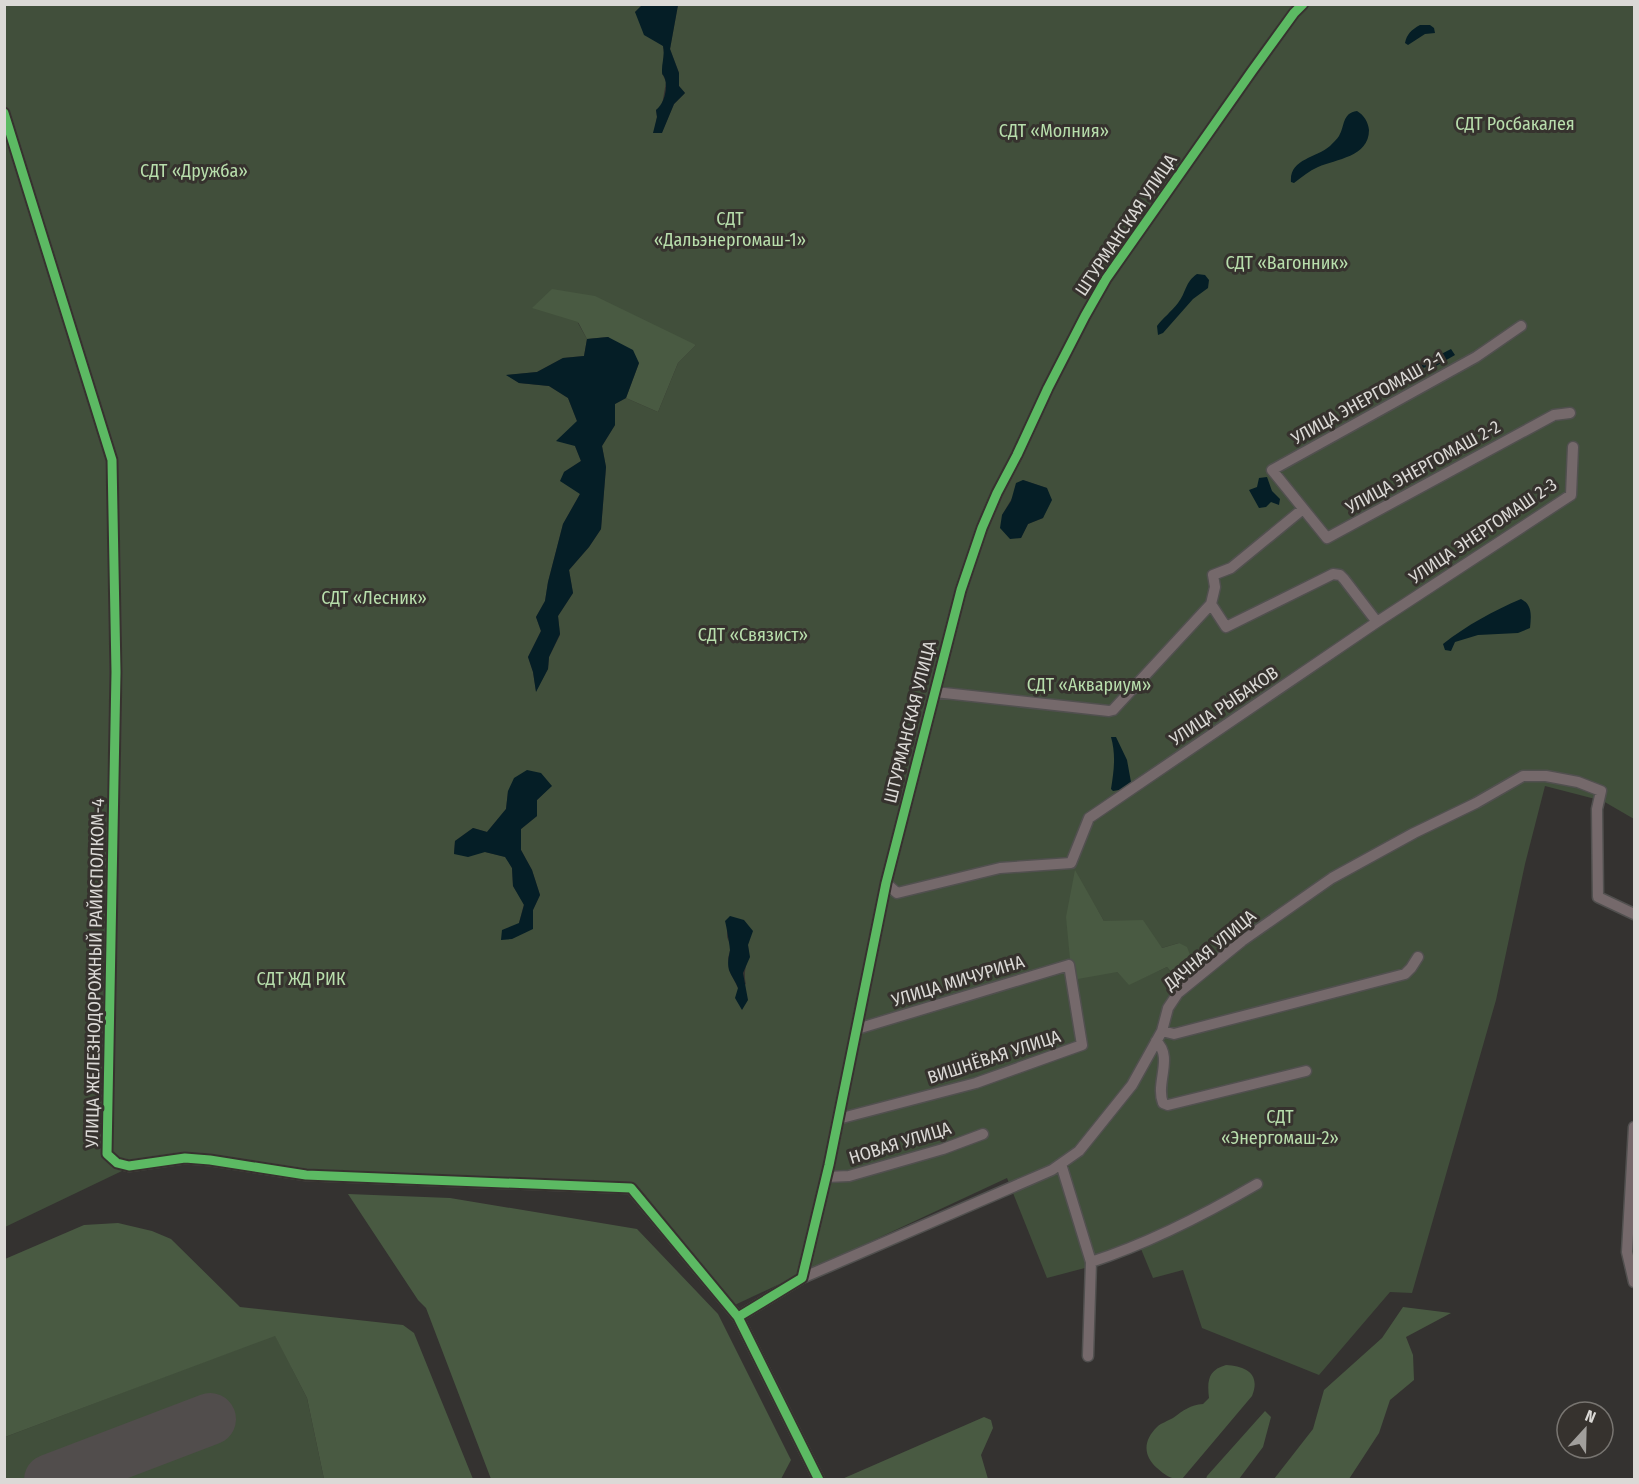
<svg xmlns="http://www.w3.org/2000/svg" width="1639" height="1484" font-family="'Fira Sans Condensed',sans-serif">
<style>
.green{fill:#414f3b;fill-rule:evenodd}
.forest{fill:#495a42}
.water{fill:#051e26}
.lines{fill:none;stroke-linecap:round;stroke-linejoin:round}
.runway{stroke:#514d4c;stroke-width:52}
.minor-casing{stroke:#51504f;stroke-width:13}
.minor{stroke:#75696b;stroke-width:10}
.cycleway-casing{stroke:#36322e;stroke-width:13}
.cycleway{stroke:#5cba63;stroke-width:9}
.labels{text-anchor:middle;stroke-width:6;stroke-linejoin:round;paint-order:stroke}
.park-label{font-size:18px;fill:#b8deac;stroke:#36322e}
.street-label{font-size:18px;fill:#dbd9d6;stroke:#36322e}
</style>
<rect width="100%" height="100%" fill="#343230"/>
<!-- green -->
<path class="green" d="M4,5H642L635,12L663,46L664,53L662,73L666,82L662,105L656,110L657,117L654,133L662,132L674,104L685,93L679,86V73L670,49L678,5H1634V819L1603,801L1545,786L1525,864L1496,1000L1412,1293L1390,1292L1319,1375L1202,1328L1183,1270L1153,1278L1141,1249L1100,1264L1047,1278L1007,1178L724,1310L631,1192L318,1180L183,1160L124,1170L5,1227ZM578,323L696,345L678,363L658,412L626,398L615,404V425L602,446L606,467L601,529L589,547L569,570L573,593L558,616L560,635L549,657L548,669L536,691L533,672L528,657L541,631L536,617L545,601L548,582L563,524L580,494L564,472L581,461L575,446L577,421L568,398L549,386L519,383L507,375L537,372L563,358L584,356L587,339ZM1023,480L1047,488L1043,518L1028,524L1021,538L1002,515ZM551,786L537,800V816L521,829V850L532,870L540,895L533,910V929L519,923L524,904L513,886L512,868L506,857L485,852L454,853L455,841L473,828L487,832L506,809L508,791ZM1075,872L1104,921L1162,948L1179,943L1183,986L1167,967L1129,984L1117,972ZM727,927L748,945C750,962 742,968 746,984L738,988L729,970L728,958L731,947L727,937Z
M275,1335L307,1398L324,1479L5,1480V1437Z"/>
<!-- forest -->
<path class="forest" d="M552,289L595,296L696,345L678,363L658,412L626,398L639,363L608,337L587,339L578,322L532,308Z
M1075,870L1104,921L1143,920L1162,948L1179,943L1187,947C1193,962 1197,975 1183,986L1167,967L1129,985L1117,972L1072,980L1066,917Z
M348,1194L450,1198L637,1229L718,1314L791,1460L781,1479H491L426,1308L418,1300Z
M118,1223L152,1231L171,1239L240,1307L403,1325L414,1333L473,1479H324L307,1398L275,1336L5,1437V1259L84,1225Z
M1403,1307L1451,1313L1406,1337L1413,1355L1414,1380L1390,1400L1379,1433L1349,1479H1274L1313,1429L1324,1390L1382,1338Z
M1226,1365C1246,1366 1261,1374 1252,1396L1182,1479C1171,1480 1165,1475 1157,1468C1143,1455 1143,1441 1157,1427C1161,1423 1168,1421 1173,1418C1184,1410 1190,1405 1203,1404L1209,1398C1207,1381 1208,1370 1226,1365Z
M1265,1411L1271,1417L1263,1447L1239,1479H1206L1207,1476Z
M984,1417L991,1420L993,1428L981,1455L988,1479H842Z"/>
<!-- water -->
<path class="water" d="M642,5H678L670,49L679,73V86L685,93L674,104L662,133H653L657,117L656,110C664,104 668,89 665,79C663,73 662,77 662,70C662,62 665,55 663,46L644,35L635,12Z
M1420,25H1430L1434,28L1435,33L1425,34L1408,45L1405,43C1407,34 1411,30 1420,25Z
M1357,111C1364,115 1368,122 1369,130C1369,157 1336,159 1318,167C1309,171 1302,177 1294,183L1291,182C1289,159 1316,158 1330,146C1333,143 1337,139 1339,136C1345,126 1342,113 1357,111Z
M1197,274L1205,275L1209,280L1208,288L1193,299L1163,333L1158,335L1157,326C1163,318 1171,312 1178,303C1186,293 1185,282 1197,274Z
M608,337L633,350L639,363L626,398L615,404V425L602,446L606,467L601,529L589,547L569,570L573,593L558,616L560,634L549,657L548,669L536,692L533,672L528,657L541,631L536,617L545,601L548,582L563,524L580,494L560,481L564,472L581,461L575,446L556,441L577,421L568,398L549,386L519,383L506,375L537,372L563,358L584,356L587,339Z
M1451,349L1455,355L1436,366L1421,368L1415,374L1413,371L1418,366Z
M1267,477L1272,491L1280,499L1279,505L1271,502L1266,507L1259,508L1249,490L1257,487L1259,478Z
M1023,480L1047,488L1052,500L1043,518L1028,524L1021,538L1010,539L1000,528L1002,515L1011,501L1016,483Z
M1521,599C1533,605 1531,617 1530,628L1518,633L1478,635L1455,642L1451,651L1445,650L1443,644C1467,625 1493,611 1521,599Z
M1111,737H1116L1127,760L1131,782L1125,789L1113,791L1111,789C1114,770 1116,755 1111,737Z
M527,770L541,773L552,786L537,800V816L521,829V850L532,870L540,895L533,910V929L512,939L501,940L502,930L519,923L524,905L513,886L512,868L505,857L485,852L468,857L454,854L455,841L473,828L487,832L506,809L508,791L514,778Z
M730,916L744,920L753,931L748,945L750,957L743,973L748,1000L742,1010L735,998L738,988C736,982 731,976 729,970C727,962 729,957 730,950C730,946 726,924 725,921Z"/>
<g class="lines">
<!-- runway -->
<path class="runway" d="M50,1480L210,1419"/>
<!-- minor casing -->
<g class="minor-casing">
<path id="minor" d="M4,113L112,460L116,672L107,1154L117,1163L129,1166L185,1158L210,1160L306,1175L631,1188L738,1317L819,1480
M1521,326L1476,357L1272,470L1327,538L1554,415L1570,413
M1211,604L1226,627L1333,574L1340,575L1344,579L1377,622
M935,692L1109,711L1113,710L1211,604L1215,587L1213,575L1231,568L1303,509
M886,883L897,893L1000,868L1071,863L1089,818L1377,622L1571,495L1573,447
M1162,1031L1174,1034L1405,974L1411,968L1418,957
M1156,1041C1174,1057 1155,1083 1163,1103L1168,1105L1306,1071
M838,1119L976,1083L1082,1045L1069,965L857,1029
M1634,1127L1627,1252L1634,1282
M1061,1164L1091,1262L1088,1356
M826,1177L849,1176L943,1149L983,1134
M1091,1262C1150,1243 1204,1215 1257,1184
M802,1278L1052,1170L1079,1151L1132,1085L1162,1031L1168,1008L1178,993L1242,941L1332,878L1414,833L1476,803L1523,776H1546L1578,782L1601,791L1597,809L1598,897L1634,914
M738,1317L802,1278L829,1165L886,883L961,590L982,528L997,493L1017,455L1048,388L1085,316L1106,279L1252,71L1294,13L1303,4"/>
</g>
<!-- minor -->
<use href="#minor" class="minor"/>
<!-- cycleway casing -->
<g class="cycleway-casing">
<path id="cycleway" d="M4,113L112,460L116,672L107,1154L117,1163L129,1166L185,1158L210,1160L306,1175L631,1188L738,1317L819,1480
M738,1317L802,1278L829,1165L886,883L961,590L982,528L997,493L1017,455L1048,388L1085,316L1106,279L1252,71L1294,13L1303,4"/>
</g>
<!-- cycleway -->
<use href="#cycleway" class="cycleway"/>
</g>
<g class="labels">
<!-- park labels -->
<g class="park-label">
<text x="1515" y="130">СДТ Росбакалея</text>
<text x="1054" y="137">СДТ «Молния»</text>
<text x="194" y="177">СДТ «Дружба»</text>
<text x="730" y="225">СДТ<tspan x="730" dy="21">«Дальэнергомаш-1»</tspan></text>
<text x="1287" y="269">СДТ «Вагонник»</text>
<text x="374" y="604">СДТ «Лесник»</text>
<text x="753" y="641">СДТ «Связист»</text>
<text x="1089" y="691">СДТ «Аквариум»</text>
<text x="301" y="985">СДТ ЖД РИК</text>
<text x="1280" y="1123">СДТ<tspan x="1280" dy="21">«Энергомаш-2»</tspan></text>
</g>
<!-- street labels -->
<g class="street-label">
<text transform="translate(1126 225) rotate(-56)" y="6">ШТУРМАНСКАЯ УЛИЦА</text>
<text transform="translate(1368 398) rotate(-29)" y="6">УЛИЦА ЭНЕРГОМАШ 2-1</text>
<text transform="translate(1423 467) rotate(-29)" y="6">УЛИЦА ЭНЕРГОМАШ 2-2</text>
<text transform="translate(1483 531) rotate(-34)" y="6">УЛИЦА ЭНЕРГОМАШ 2-3</text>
<text transform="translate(1224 706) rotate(-34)" y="6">УЛИЦА РЫБАКОВ</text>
<text transform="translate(910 722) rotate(-76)" y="6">ШТУРМАНСКАЯ УЛИЦА</text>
<text transform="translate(1210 950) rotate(-40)" y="6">ДАЧНАЯ УЛИЦА</text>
<text transform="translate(95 973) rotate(-89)" y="6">УЛИЦА ЖЕЛЕЗНОДОРОЖНЫЙ РАЙИСПОЛКОМ-4</text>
<text transform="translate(958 981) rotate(-17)" y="6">УЛИЦА МИЧУРИНА</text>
<text transform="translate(994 1057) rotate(-18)" y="6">ВИШНЁВАЯ УЛИЦА</text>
<text transform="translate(900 1143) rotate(-17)" y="6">НОВАЯ УЛИЦА</text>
</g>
</g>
<!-- border -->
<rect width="1639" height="1484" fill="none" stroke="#dbd9d6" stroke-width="12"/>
<!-- north arrow -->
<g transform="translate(1585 1430) rotate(22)"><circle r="28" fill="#36322e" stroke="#787571" stroke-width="1.5"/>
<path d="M0-4.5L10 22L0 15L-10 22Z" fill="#a19f9c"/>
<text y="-9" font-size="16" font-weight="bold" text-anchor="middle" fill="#dbd9d6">N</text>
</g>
</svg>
